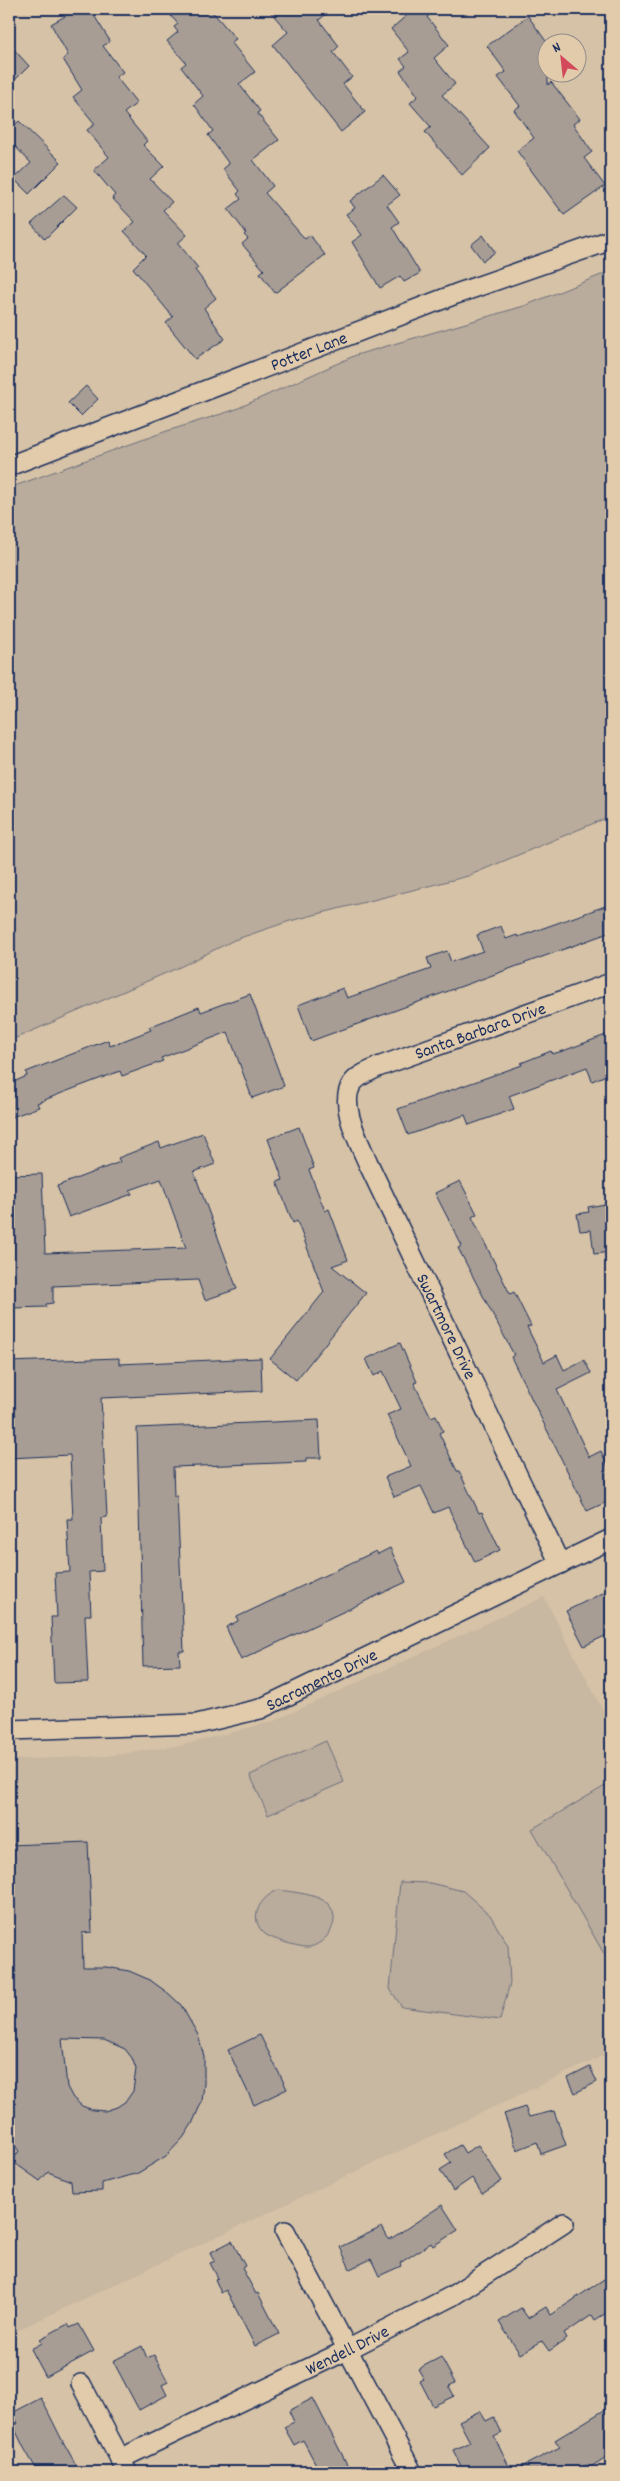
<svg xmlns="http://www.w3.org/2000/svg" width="620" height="2481" font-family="Dekko,sans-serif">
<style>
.built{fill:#c8b7a1}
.green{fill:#baac9c;stroke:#6a6e7d}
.building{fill:#a79d95;stroke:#1b2f5e;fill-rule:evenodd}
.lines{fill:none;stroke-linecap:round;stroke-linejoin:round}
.minor-casing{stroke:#1b2f5e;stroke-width:22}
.minor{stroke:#e2cbab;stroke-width:19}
.labels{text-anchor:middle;stroke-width:4;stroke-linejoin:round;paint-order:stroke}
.street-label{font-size:18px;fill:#1b2f5e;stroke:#e2cbab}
</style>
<rect width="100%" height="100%" fill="#d6c2a6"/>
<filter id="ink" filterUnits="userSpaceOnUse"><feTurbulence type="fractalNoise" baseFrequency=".02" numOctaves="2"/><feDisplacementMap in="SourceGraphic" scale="10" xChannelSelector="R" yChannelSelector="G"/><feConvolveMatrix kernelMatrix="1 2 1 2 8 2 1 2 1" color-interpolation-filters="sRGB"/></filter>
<g filter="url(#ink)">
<!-- built -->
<path class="built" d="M544,1597L611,1726V2052L9,2334V1760L107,1756L183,1745L274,1721Z"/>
<!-- green -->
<path class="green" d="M611,271V816L468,876L290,921L234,940L182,966L9,1041V488L164,432L234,410L356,355L524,306Z
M326,1741L344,1782L268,1815L250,1775Z
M605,1786L611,1796L610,1964L532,1829Z
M400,1882L430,1883L463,1891L490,1915L508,1946L510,1983L500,2020L402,2007L390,1989Z
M279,1890C292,1892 317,1894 327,1903C344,1919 327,1944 309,1947C301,1948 271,1939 265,1934C247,1919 260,1896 279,1890Z"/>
<!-- building -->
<path class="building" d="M78,9H90L110,41L103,46L123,72L116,77L137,103L124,113L147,141L143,145L164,166L150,179L172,202L163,210L187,235L178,243L198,268L195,270L216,298L204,308L225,339L195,359L166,323L173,317L133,268L146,255L124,231L135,222L112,198L115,195L94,170L109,157L87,130L95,124L73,97L82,90L63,59L68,55L51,24Z
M165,9H210L236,39L231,42L255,72L239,84L260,111L257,113L279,140L253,160L273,186L265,193L305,239L310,235L325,255L275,293L260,273L264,270L242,244L248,239L244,235L246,233L228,209L241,199L237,194L240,191L223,169L229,164L208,135L213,131L194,104L203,96L181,67L186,63L167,41L178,32L174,27L178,24Z
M268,9H332L319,20L339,46L333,52L352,77L343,84L365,112L341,132L273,45L288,32Z
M414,9H437L427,17L449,45L434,58L455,84L442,95L490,148L462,175L425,132L431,127L410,103L418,96L400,71L406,66L400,59L409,52L391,29Z
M528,16L548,44V85L551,82L580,119L573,124L592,152L584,158L605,186L564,215L517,151L534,138L514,110L520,106L498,77L506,72L487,46Z
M9,44L29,66L9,86Z
M19,121L61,162L29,194L14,179L31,163L9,140V131Z
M383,175L400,195L387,205L399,222L392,227L420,273L404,282L400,276L380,288L352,242L362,235L346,214L355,208L350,201Z
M64,195L77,207L45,239L31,224Z
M483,235L495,252L483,261L471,245Z
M86,386L98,399L81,416L68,403Z
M611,904V932L311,1041L298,1005L343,988L347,998L431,969L427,958L447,951L451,962L483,951L477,935L501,926L506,939L517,935L518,937Z
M250,994L284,1086L252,1098L228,1032L161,1058L163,1061L122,1076L120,1071L62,1093L37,1103L39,1107L9,1118V1084L27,1076L26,1072L108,1040L110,1046L151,1030L149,1027L199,1007L201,1012Z
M611,1033V1073L592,1081L587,1067L509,1096L514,1109L469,1125L465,1115L408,1135L398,1109L522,1065L521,1063L551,1051L552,1054L563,1051Z
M299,1127L314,1168L309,1170L325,1211L329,1209L348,1260L332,1266L366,1293L296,1380L270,1359L324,1292L297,1221L293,1223L277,1182L283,1180L268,1139Z
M203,1133L215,1164L194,1172L237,1289L205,1300L198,1280L53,1286V1303L46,1304V1307L13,1308V1302H10L9,1282V1273H12L9,1175L42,1174L45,1253L186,1248L161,1179L130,1190L132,1194L69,1217L57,1186L120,1162L118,1158L159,1142L161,1148Z
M460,1181L477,1214L472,1217L510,1294L514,1292L531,1326L527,1327L544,1362L557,1355L564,1370L584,1360L591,1373L557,1390L589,1457L601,1451L611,1473V1500L587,1511L511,1357L514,1355L458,1248L462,1246L435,1193Z
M611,1203V1252L594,1254L591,1230L580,1231L577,1214L589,1212L588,1207Z
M400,1343L417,1382L414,1383L431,1417L436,1415L443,1431L439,1433L457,1471H459L479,1513L482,1512L500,1550L475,1562L448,1507L434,1513L421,1486L394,1497L385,1477L411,1466L387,1415L401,1409L383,1371L374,1376L366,1359Z
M119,1358V1364L261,1358L262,1391L101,1398L107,1517L101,1518L103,1571L89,1572L91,1615H85L88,1682L54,1683L51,1617H57L55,1573L70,1572L67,1519H73L70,1455L9,1458V1362Z
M319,1420L321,1458H306V1462L173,1467L174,1496H177L184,1651H179L180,1665L143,1666L137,1428Z
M390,1548L406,1582L241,1660L226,1627L238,1621L237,1617L376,1551L378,1554Z
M611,1589V1633L584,1646L566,1611Z
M88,1842L92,1932L82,1933L83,1967H106L129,1971L150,1980L168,1993L181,2005L198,2035L204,2056V2084L202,2101L192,2124L183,2138L166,2156L138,2173L102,2183V2191L72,2192L71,2181L48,2172L40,2181L12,2161L19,2151L9,2138V1845ZM62,2039L104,2040L125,2049L132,2058L136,2069L133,2091L126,2101L117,2107L105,2111L93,2110L82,2106L73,2098L67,2087Z
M260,2035L287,2089L254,2105L228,2050Z
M590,2067L597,2082L575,2093L568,2078Z
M525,2107L529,2117L554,2111L566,2145L541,2154L537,2142L517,2150L504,2114Z
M460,2145L465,2153L478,2145L502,2181L482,2194L472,2178L453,2191L440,2170L451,2163L445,2154Z
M442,2205L458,2230L433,2246L431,2243L400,2263L401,2266L379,2276L371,2259L350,2269L340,2247L382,2227L389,2240Z
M232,2241L245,2266L242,2268L256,2294L258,2293L279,2334L255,2346L226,2290L221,2293L215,2279L218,2278L210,2263L215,2261L211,2252Z
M604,2279L611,2290V2310L595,2320L592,2315L564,2334L567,2339L549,2351L542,2341L520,2354L499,2322L521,2308L528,2318L546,2307L551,2315Z
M68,2324L70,2328L79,2324L94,2351L46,2377L31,2349L42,2343L40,2339Z
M142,2346L147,2358L154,2355L168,2382L162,2385L167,2395L139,2410L113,2361Z
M441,2357L455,2383L449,2386L454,2396L433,2406L420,2381L424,2379L418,2369Z
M41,2398L61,2438L80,2472H38L24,2448L13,2425L18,2423L12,2413Z
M313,2398L351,2472H320L303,2440L294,2445L284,2427L294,2422L289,2411Z
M611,2406V2454L589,2468L586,2465L575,2472H464L453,2450L470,2442L459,2421L480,2411L486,2421L494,2417L502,2433L494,2437L512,2472L560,2447L555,2440Z"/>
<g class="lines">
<!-- minor casing -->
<g class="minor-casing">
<g id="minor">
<path id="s1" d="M9,466L456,294L611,240"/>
<path id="s2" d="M560,1564L368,1163C360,1144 338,1104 352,1084C358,1075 369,1072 378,1067L611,983"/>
<path id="s3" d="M9,1730L197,1724L260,1709L611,1539"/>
<path d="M285,2231L412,2472"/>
<path d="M81,2384L127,2472"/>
<path id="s4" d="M120,2459L347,2350L452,2296L564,2223"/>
</g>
</g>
<!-- minor -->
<use href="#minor" class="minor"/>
</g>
</g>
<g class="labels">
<!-- street labels -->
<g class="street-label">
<text dy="6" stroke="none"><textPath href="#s1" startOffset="321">Potter Lane</textPath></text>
<text dy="6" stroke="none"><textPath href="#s2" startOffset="668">Santa Barbara Drive</textPath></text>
<text transform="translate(447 1326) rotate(64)" y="6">Swartmore Drive</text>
<text dy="6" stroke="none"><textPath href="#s3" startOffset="321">Sacramento Drive</textPath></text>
<text dy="6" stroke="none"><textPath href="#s4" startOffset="252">Wendell Drive</textPath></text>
</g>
</g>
<!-- margin -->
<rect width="620" height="2481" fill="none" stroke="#e2cbab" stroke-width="30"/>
<rect x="15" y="15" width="590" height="2451" fill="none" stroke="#1b2f5e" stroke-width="2" filter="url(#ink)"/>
<!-- north arrow -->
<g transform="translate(562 58) rotate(332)"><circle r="24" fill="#e2cbab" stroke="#928d8c"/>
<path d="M0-4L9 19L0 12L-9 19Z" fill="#d1495b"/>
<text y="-8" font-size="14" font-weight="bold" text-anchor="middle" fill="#1b2f5e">N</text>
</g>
</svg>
